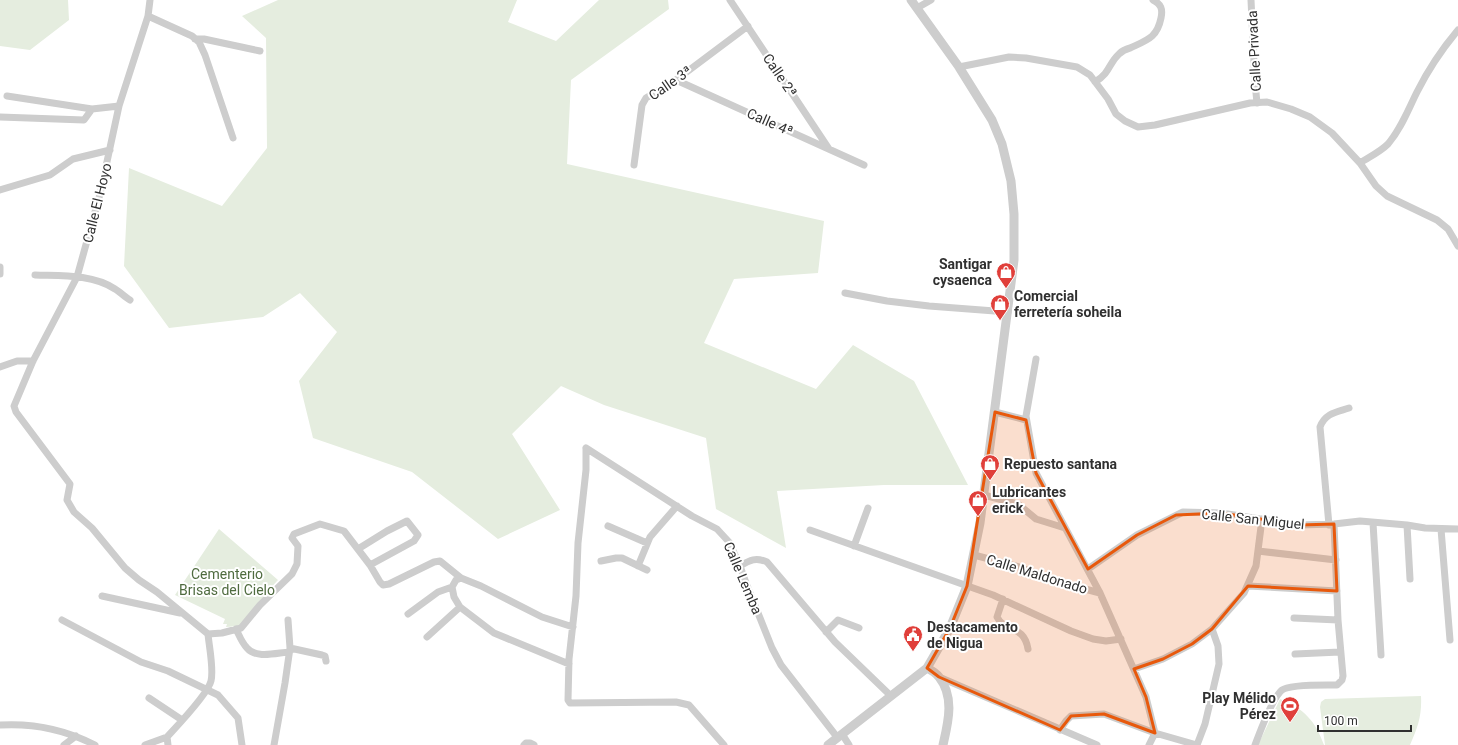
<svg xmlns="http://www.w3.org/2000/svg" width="1458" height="745" font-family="Roboto,sans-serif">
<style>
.green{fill:#e5eddf}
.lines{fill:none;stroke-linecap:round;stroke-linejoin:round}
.minor{stroke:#cdcdcd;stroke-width:7}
.tertiary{stroke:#cdcdcd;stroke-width:9}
.marked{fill:#e8590c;fill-opacity:0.2;stroke:#e8590c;stroke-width:3;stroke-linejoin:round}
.labels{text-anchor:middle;stroke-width:4;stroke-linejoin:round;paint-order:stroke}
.street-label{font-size:14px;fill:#303030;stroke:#fff}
.poi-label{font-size:14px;font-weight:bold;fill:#303030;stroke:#fff;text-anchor:start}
.park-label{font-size:14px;fill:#4f6b3f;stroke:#fff}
</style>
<rect width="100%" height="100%" fill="#fff"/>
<!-- green -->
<path class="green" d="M0,0H68L69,20L30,50L0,46Z
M278,0H517L508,22L556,41L599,0H668L669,9L571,80L567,164L824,221L818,273L734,279L704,343L816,389L853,345L914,381L968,485H884L777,491L786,548L716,509L706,438L604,405L561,386L512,434L560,510L498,539L412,472L313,438L299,381L337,332L300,293L263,317L169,328L124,266L129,168L222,206L267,148L266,38L242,16Z
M219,529L278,580L266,593L268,595L239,626L226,627L227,624H223L225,619L175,595Z
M1421,696C1422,715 1418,727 1410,745H1325L1320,707L1321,702L1325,699Z
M1280,699C1304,709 1315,720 1324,745H1258Z"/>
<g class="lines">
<!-- minor -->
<path class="minor" d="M150,0L148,16L119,106L100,194L77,277L33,361L14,406L16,412L70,484L67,500L74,512L92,528L125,568L139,580L157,592L208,634C209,646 214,669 211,681C208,694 178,725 167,737L168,745
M730,0L829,149
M1251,0L1255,83L1257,103
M917,8L931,0
M148,16L192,36L199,42L205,55L233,138
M195,39H204L260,51
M959,67L1009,57L1026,58L1077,67L1090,75L1108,99L1116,114L1125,121L1138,127L1155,125L1250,103L1267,102L1291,109L1310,117L1332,133L1360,163L1376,186L1387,196L1437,220L1448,229L1458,246
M676,80L864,165
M1095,82C1111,72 1108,64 1119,54C1122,51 1126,49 1130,48C1147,40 1157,38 1161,18C1163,9 1161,4 1153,0
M7,96L92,109
M0,117L84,120L92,109L119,106
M1360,163C1369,157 1380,152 1388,144C1401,129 1408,110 1417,92C1428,70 1442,49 1458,30
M634,165L642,105L646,98L676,80L748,26
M0,190L50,175L73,159L110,150
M0,267V274
M35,275C61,276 92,274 115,289C120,292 125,297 130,300
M845,293L887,301L929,306L1008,312
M1036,359L1026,416L1036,473L1100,593L1146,697L1155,733L1149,745
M0,367L17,361H33
M995,412L1026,420
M586,448V470L578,543L576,596L569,659L568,700L570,703L676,702L689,705L724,745
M586,448L692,516L717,529L729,542L740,566L746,583L772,648L781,665L837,737
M984,495L1018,504L1036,519L1065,528
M1373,523L1381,655
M1329,525L1320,427C1325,413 1337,412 1349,408
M1407,525L1410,579
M608,526L647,543
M1441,529L1450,640
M810,530L993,595L1071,631L1093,639L1106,641L1121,639
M854,546L868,508
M358,549L387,531L407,521L418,535L414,541L370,565
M1258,551L1336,560
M974,555L1019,567L1066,584L1100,593
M601,561L616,558H622L647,570
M638,566L650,537L677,506
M740,566C750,560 756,557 767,562L835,642L891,696
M1088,569L1137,535L1183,512L1221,513L1299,525L1334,524L1360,521L1407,525L1425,528L1458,529
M1248,586L1337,591
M102,596L180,613
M1003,599L997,617C1005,633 1024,624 1028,649
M408,614L438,592L452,587
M1294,618L1338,620
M62,620L141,662L168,671L218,695L238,718L242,745
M236,629C239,635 242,643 247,648C256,659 276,653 289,652
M826,632L838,620L859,628
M208,634L222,633L241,628L260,605L292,574L297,564L298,546L292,538L294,534L320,524L344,531L370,565L380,582L383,585L389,584L434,562L440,561L461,578
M427,637L460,607
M290,648L322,655L325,656L326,661
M1295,654L1340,652
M569,664L494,633L460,607L454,597L452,587L456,580L461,578L481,586L542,617L573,627
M1134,669L1163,659L1192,644L1212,629L1244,593L1256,566L1262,519
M939,677L1097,745
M149,698L182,720
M0,725C33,723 66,730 95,745
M1060,730L1066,721L1071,716L1104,714L1155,733L1197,745
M842,734L849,745
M64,745L76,736
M145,745L167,737
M274,745L285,683L290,648L288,620
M524,745L526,743H530L534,745
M1197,745L1205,724L1219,664L1218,646L1212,629
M1255,745C1260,732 1272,698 1282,690C1290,684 1326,685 1337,685L1342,680L1343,676L1338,620L1334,524"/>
<!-- tertiary -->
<path class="tertiary" d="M927,668C931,670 936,673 939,677C955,697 948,723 943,745
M828,745L927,668L950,628L967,586L980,523L1014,260V214L1011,181L1002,144L992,120L959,67L911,0"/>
</g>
<!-- marked area -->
<path class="marked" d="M995,412L1026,420L1036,473L1088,569L1137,535L1176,515L1221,513L1299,525L1334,524L1337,591L1248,586L1212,629L1192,644L1163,659L1134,669L1146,697L1155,733L1104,714L1071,716L1060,730L939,677L927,668L950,628L967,586Z"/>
<!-- icons -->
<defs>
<g id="shop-pin" transform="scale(1)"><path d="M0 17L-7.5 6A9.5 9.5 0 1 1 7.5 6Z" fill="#e03f3a" stroke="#fff"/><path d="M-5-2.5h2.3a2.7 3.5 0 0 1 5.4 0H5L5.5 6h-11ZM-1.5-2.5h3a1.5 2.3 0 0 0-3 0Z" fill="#fff"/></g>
<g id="civic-pin" transform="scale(1)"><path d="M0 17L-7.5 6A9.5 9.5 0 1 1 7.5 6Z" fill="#e03f3a" stroke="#fff"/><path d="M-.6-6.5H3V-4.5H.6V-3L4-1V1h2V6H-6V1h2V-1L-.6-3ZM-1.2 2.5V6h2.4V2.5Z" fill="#fff"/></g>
<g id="stadium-pin" transform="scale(1)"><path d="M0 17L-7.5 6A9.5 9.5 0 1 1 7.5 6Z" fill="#e03f3a" stroke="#fff"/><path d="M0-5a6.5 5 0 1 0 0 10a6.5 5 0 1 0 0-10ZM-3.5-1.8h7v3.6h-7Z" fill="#fff"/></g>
</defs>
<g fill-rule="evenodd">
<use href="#shop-pin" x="1006" y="272"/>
<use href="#shop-pin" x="1000" y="304"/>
<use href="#shop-pin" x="990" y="464"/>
<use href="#shop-pin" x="978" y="500"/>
<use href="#civic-pin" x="913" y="635"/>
<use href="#stadium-pin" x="1290" y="706"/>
</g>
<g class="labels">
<!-- street labels -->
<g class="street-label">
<text transform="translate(1254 51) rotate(-93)" y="5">Calle Privada</text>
<text transform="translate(780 75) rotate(56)" y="5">Calle 2ª</text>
<text transform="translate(670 83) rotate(-35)" y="5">Calle 3ª</text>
<text transform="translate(770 122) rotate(24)" y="5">Calle 4ª</text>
<text transform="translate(97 203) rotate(-76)" y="5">Calle El Hoyo</text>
<text transform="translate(1253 519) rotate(6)" y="5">Calle San Miguel</text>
<text transform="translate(1037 574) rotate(17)" y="5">Calle Maldonado</text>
<text transform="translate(743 578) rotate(67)" y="5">Calle Lemba</text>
</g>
<!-- poi labels -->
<g class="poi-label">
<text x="992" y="269" text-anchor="end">Santigar<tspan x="992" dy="16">cysaenca</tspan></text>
<text x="1014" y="301">Comercial<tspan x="1014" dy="16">ferretería soheila</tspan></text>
<text x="1004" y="469">Repuesto santana</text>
<text x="992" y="497">Lubricantes<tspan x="992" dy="16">erick</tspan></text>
<text x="927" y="632">Destacamento<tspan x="927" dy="16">de Nigua</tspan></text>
<text x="1276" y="703" text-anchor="end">Play Mélido<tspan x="1276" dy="16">Pérez</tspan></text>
</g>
<!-- park labels -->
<g class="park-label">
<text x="227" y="579">Cementerio<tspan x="227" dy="16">Brisas del Cielo</tspan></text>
</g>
</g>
<!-- scale -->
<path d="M1318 725v6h93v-6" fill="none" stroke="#303030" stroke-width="2"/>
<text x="1324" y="725" font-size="12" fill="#303030" stroke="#ffffff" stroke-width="3" paint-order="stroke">100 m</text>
</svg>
